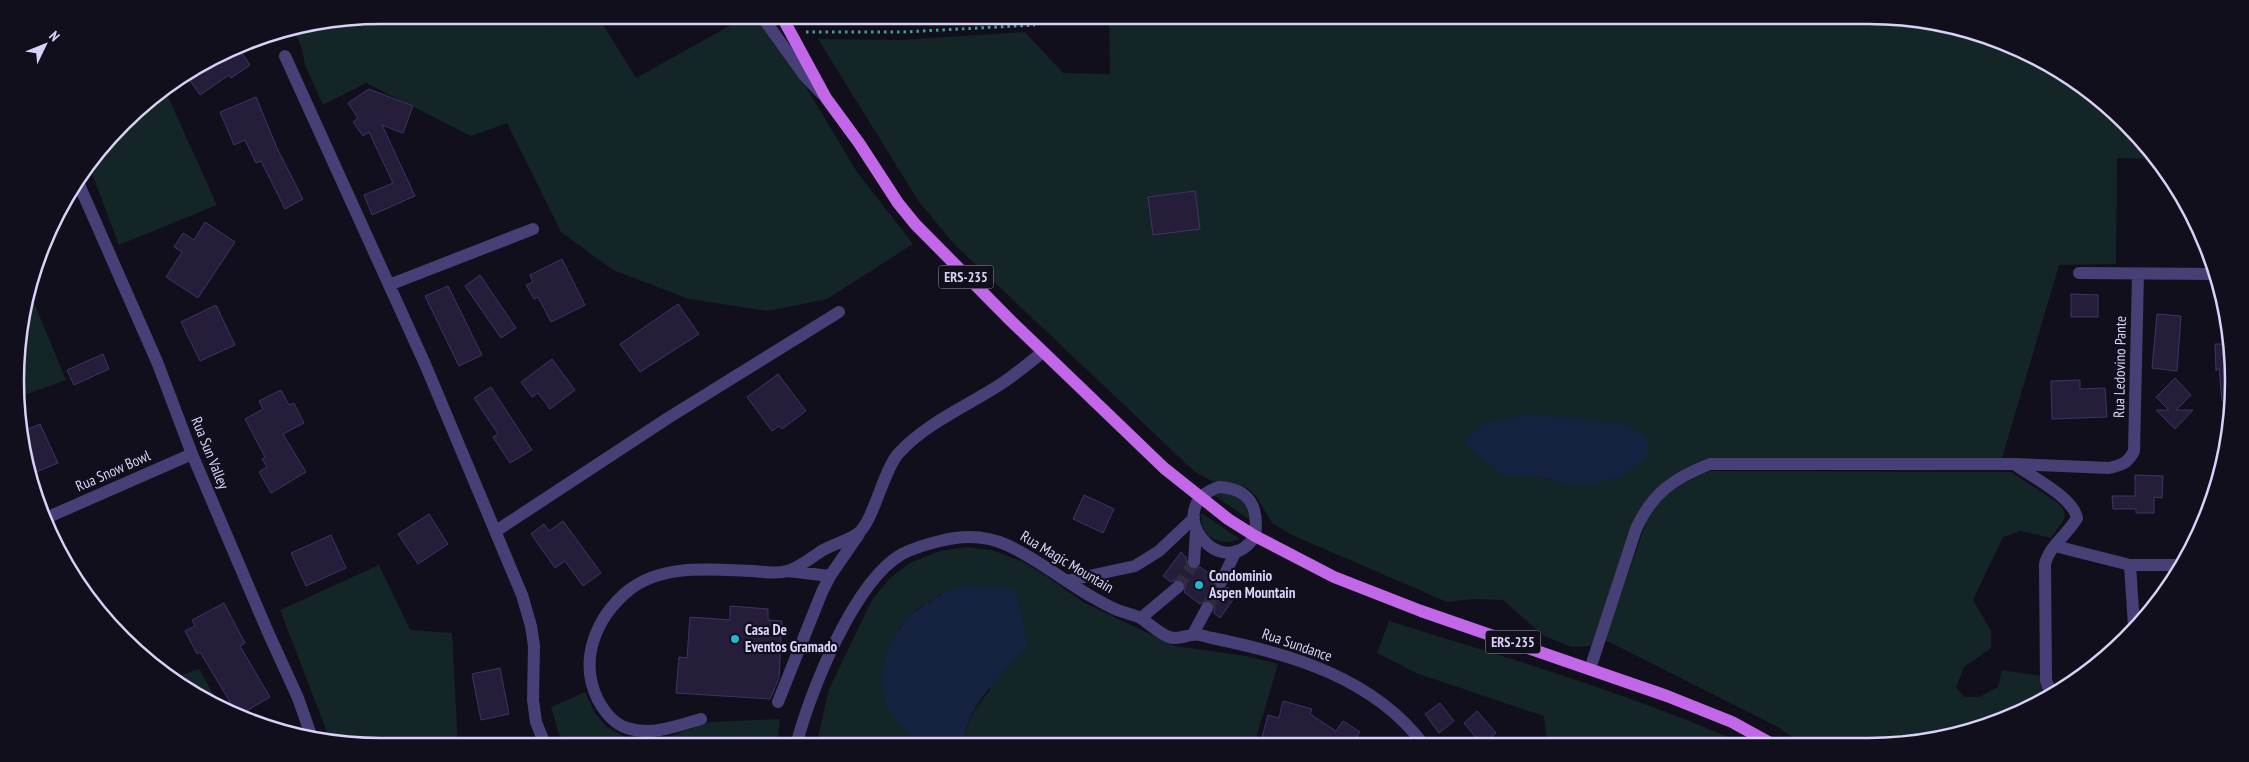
<svg xmlns="http://www.w3.org/2000/svg" width="2249" height="762" font-family="'PT Sans Narrow',sans-serif">
<style>
.green{fill:#132526;fill-rule:evenodd}
.water{fill:#152240}
.building{fill:#261d3b;stroke:#403364}
.lines{fill:none;stroke-linecap:round;stroke-linejoin:round}
.minor-tunnel{stroke:#302c3e;stroke-width:12;stroke-dasharray:12 6;stroke-linecap:butt}
.path{stroke:#3d9fa0;stroke-width:3;stroke-dasharray:2.5 4;stroke-linecap:butt}
.minor{stroke:#464076;stroke-width:12}
.major{stroke:#c367e9;stroke-width:12}
.poi-dot{fill:#1fb6d7;stroke:#120f1d;stroke-width:2}
.labels{text-anchor:middle;stroke-width:4.5;stroke-linejoin:round;paint-order:stroke}
.shield{fill:#120f1d;stroke:#9d97b6;stroke-width:1}
.shield-label{font-size:14px;font-weight:bold;fill:#d9d1f8}
.street-label{font-size:15px;fill:#d9d1f8;stroke:#120f1d}
.poi-label{font-size:15px;font-weight:bold;fill:#d9d1f8;stroke:#120f1d;text-anchor:start}
.rim{fill:none;stroke:#d9d1f8;stroke-width:2.5}
</style>
<rect width="100%" height="100%" fill="#120f1d"/>
<!-- green -->
<path class="green" d="M381,15H532L549,26L567,15H597L636,78L749,15H763L857,172L913,244L827,299L768,311L689,299L613,270L561,232L507,123L471,136L366,83L323,105L305,65L302,49L296,35L286,29L310,22Z
M1109,15L1271,20L1273,15H1868L1962,27L2030,53L2091,90L2143,139L2157,159L2117,158L2116,264L2059,265L2002,458L1710,460L1657,490L1641,507L1591,646L1572,647L1544,636L1503,600L1473,599L1447,602L1292,535L1272,523L1256,496L1247,488L1230,483L1212,481L1195,472L955,245L919,202L818,39L900,40L1025,32L1063,73L1110,74ZM1485,423L1563,483L1536,476H1504Z
M165,90L217,205L119,245L88,163L139,106Z
M30,293L66,380L16,398L18,334Z
M1711,471L2011,472L2058,503L2064,510L2065,518L2051,538L2021,531L2003,537L1973,600L1991,631V648L1964,667L1956,687L1964,697H1979L1998,687L2002,670L2041,676L2042,691L2046,698L2030,709L1916,744H1801L1778,727L1605,640L1650,511L1677,484L1693,476Z
M1223,493C1242,497 1247,502 1251,521L1214,495Z
M1201,513L1240,539C1219,547 1200,538 1201,513Z
M967,547L992,550L1021,561L1042,573L1083,602L1175,646L1246,656L1278,664L1254,745L965,746C964,723 976,707 990,690L941,594L917,609L898,629L915,737L921,746H816L829,689L872,600L890,578L910,563L940,551Z
M379,565L410,630L452,633L458,747H381L328,740L327,732L280,610Z
M1389,621C1508,658 1629,693 1744,744L1547,745L1544,716L1416,673L1377,653Z
M199,669L219,704L177,685L170,679Z
M585,692L595,713L606,726L623,736L650,740L670,736L710,722L780,719L777,746L569,747L559,734L551,707Z"/>
<!-- water -->
<path class="water" d="M1532,414L1628,425L1646,438L1650,454L1624,475L1612,479L1592,484L1563,483L1536,476H1504L1463,443L1485,423Z
M965,585L1015,588L1028,646C1005,673 962,707 965,746H921C912,733 897,725 890,712C883,701 882,683 883,671C890,623 922,600 965,585Z"/>
<!-- building -->
<path class="building" d="M237,46L250,65L231,78L229,75L200,95L187,76Z
M369,89L413,106L403,133L382,125L415,196L372,215L364,195L393,183L369,132L363,136L353,122L358,118L348,103Z
M256,97L277,148L303,199L285,209L261,161L256,163L245,140L234,145L220,112Z
M1195,191L1200,229L1153,235L1148,197Z
M205,222L235,242L198,298L166,277L182,252L174,247L183,233L194,240Z
M562,259L585,305L551,322L538,297L534,299L526,285L533,282L530,275Z
M480,275L516,328L501,338L465,286Z
M448,286L482,355L459,366L425,296Z
M2071,294L2098,295V317H2071Z
M678,304L699,334L640,372L620,344Z
M216,305L235,345L200,361L181,322Z
M2157,314L2181,316L2177,371L2152,368Z
M2215,344H2231L2233,400L2222,401L2219,368L2216,371Z
M103,354L109,369L74,385L67,370Z
M552,359L575,390L550,409L538,393L532,397L521,382Z
M778,374L806,411L782,429L779,426L772,431L747,397Z
M2175,378L2191,395L2176,410H2193L2175,429L2156,410H2169L2156,397Z
M2080,380V389L2105,388L2107,417L2052,419L2051,381Z
M491,387L532,450L510,463L493,437L498,434L474,398Z
M281,390L289,405L294,403L304,423L283,434L306,472L271,493L259,472L267,467L262,459L265,457L245,419L263,409L259,401Z
M40,424L58,463L36,472L35,470L27,473L20,433Z
M2135,475L2163,476L2162,498L2154,497V513H2136V509H2113L2112,496H2135Z
M1084,495L1114,509L1103,533L1073,519Z
M429,514L448,544L418,564L398,534Z
M563,521L601,573L583,586L565,561L555,568L531,534L544,524L549,531Z
M331,535L346,568L306,586L291,553Z
M1181,552L1186,557L1187,565L1189,568L1194,570L1200,567L1214,577L1213,583L1217,589L1222,590L1227,587L1237,594L1220,618L1214,613L1215,607L1211,601L1206,600L1200,604L1184,592L1186,586L1184,581L1177,579L1171,582L1163,576Z
M224,603L245,643L240,646L270,697L241,714L236,712L200,652L197,654L185,631L195,626L192,620Z
M730,606L768,609V620L782,621L779,678L770,699L676,693L679,657L687,658L690,617L730,620Z
M500,668L509,714L481,720L472,674Z
M1283,701L1312,709L1310,714L1336,731L1343,721L1360,732L1354,742L1358,745H1260L1268,715L1279,718Z
M1440,703L1454,721L1439,733L1425,714Z
M1477,711L1496,733L1482,745L1464,723Z"/>
<g class="lines">
<!-- minor-tunnel -->
<path class="minor-tunnel" d="M1178,587L1194,562
M1207,608L1221,582"/>
<!-- path -->
<path class="path" d="M806,32H903L1035,25"/>
<!-- minor -->
<path class="minor" d="M761,15L804,75L822,94
M285,56L425,364L522,595L531,626L534,646L533,700L536,722L546,747
M77,180L158,364L192,454L267,630L298,698L312,738
M2079,273L2217,274
M389,285L533,229
M2014,464C2032,477 2073,497 2077,518C2068,534 2049,546 2045,564L2046,680L2051,695
M1219,487C1250,489 1259,507 1255,536C1222,587 1158,507 1219,487Z
M46,518L192,454
M496,531L668,418L839,312
M2055,546L2130,565L2134,626
M1194,562L1196,532
M2130,565H2184
M788,571L830,576
M1066,581L1135,566L1159,551L1194,518
M1221,582L1236,551
M1141,618L1178,587
M1193,634L1207,608
M1590,669L1636,529C1652,493 1674,478 1710,464H2014L2109,468C2122,465 2128,463 2134,451L2138,274
M778,702L822,592L830,576L859,534
M701,719C677,726 652,736 627,728C614,724 604,711 598,700C578,660 596,617 629,590C664,563 712,570 753,571C764,572 777,574 787,571C799,568 812,557 823,550C834,544 847,541 857,534C873,524 883,471 898,454C926,423 967,406 1001,384C1016,374 1029,363 1043,352
M796,746C809,694 854,581 902,554C914,548 927,544 940,541C963,535 985,535 1007,545C1036,558 1060,578 1087,594C1096,599 1106,605 1115,609C1124,613 1134,614 1142,619C1151,625 1159,633 1169,637C1179,640 1183,636 1192,635C1198,633 1206,637 1212,638C1291,654 1374,678 1424,745"/>
<!-- major -->
<path class="major" d="M781,15L826,98L859,143L898,203L915,224L1011,321L1164,468L1228,519L1255,536L1334,577L1421,611L1667,696L1732,722L1772,744"/>
</g>
<!-- markers -->
<g class="poi-dot">
<circle cx="1199" cy="585" r="5"/>
<circle cx="735" cy="639" r="5"/>
</g>
<g class="labels">
<!-- shield labels -->
<g class="shield">
<rect x="938.5" y="265.5" width="55" height="23" rx="4"/>
<rect x="1485.5" y="630.5" width="55" height="23" rx="4"/>
</g>
<g class="shield-label">
<text x="966" y="282">ERS-235</text>
<text x="1513" y="647">ERS-235</text>
</g>
<!-- street labels -->
<g class="street-label">
<text transform="translate(2120 367) rotate(-89)" y="5">Rua Ledovino Pante</text>
<text transform="translate(210 453) rotate(68)" y="5">Rua Sun Valley</text>
<text transform="translate(113 471) rotate(-24)" y="5">Rua Snow Bowl</text>
<text transform="translate(1067 562) rotate(31)" y="5">Rua Magic Mountain</text>
<text transform="translate(1297 645) rotate(19)" y="5">Rua Sundance</text>
</g>
<!-- poi labels -->
<g class="poi-label">
<text x="1209" y="581">Condominio<tspan x="1209" dy="17">Aspen Mountain</tspan></text>
<text x="745" y="635">Casa De<tspan x="745" dy="17">Eventos Gramado</tspan></text>
</g>
</g>
<!-- crop -->
<path d="M0 0H2249V762H0ZM381 24H1868A357 357 0 0 1 2225 381V381A357 357 0 0 1 1868 738H381A357 357 0 0 1 24 381V381A357 357 0 0 1 381 24Z" fill="#120f1d" fill-rule="evenodd"/>
<path class="rim" d="M381 24H1868A357 357 0 0 1 2225 381V381A357 357 0 0 1 1868 738H381A357 357 0 0 1 24 381V381A357 357 0 0 1 381 24Z"/>
<!-- north arrow -->
<g transform="translate(45 45) rotate(47)" stroke="#120f1d" stroke-width="4" paint-order="stroke">
<path d="M0-4L9 19L0 12L-9 19Z" fill="#d9d1f8"/>
<text y="-8" font-size="14" font-weight="bold" text-anchor="middle" fill="#d9d1f8">N</text>
</g>
</svg>
